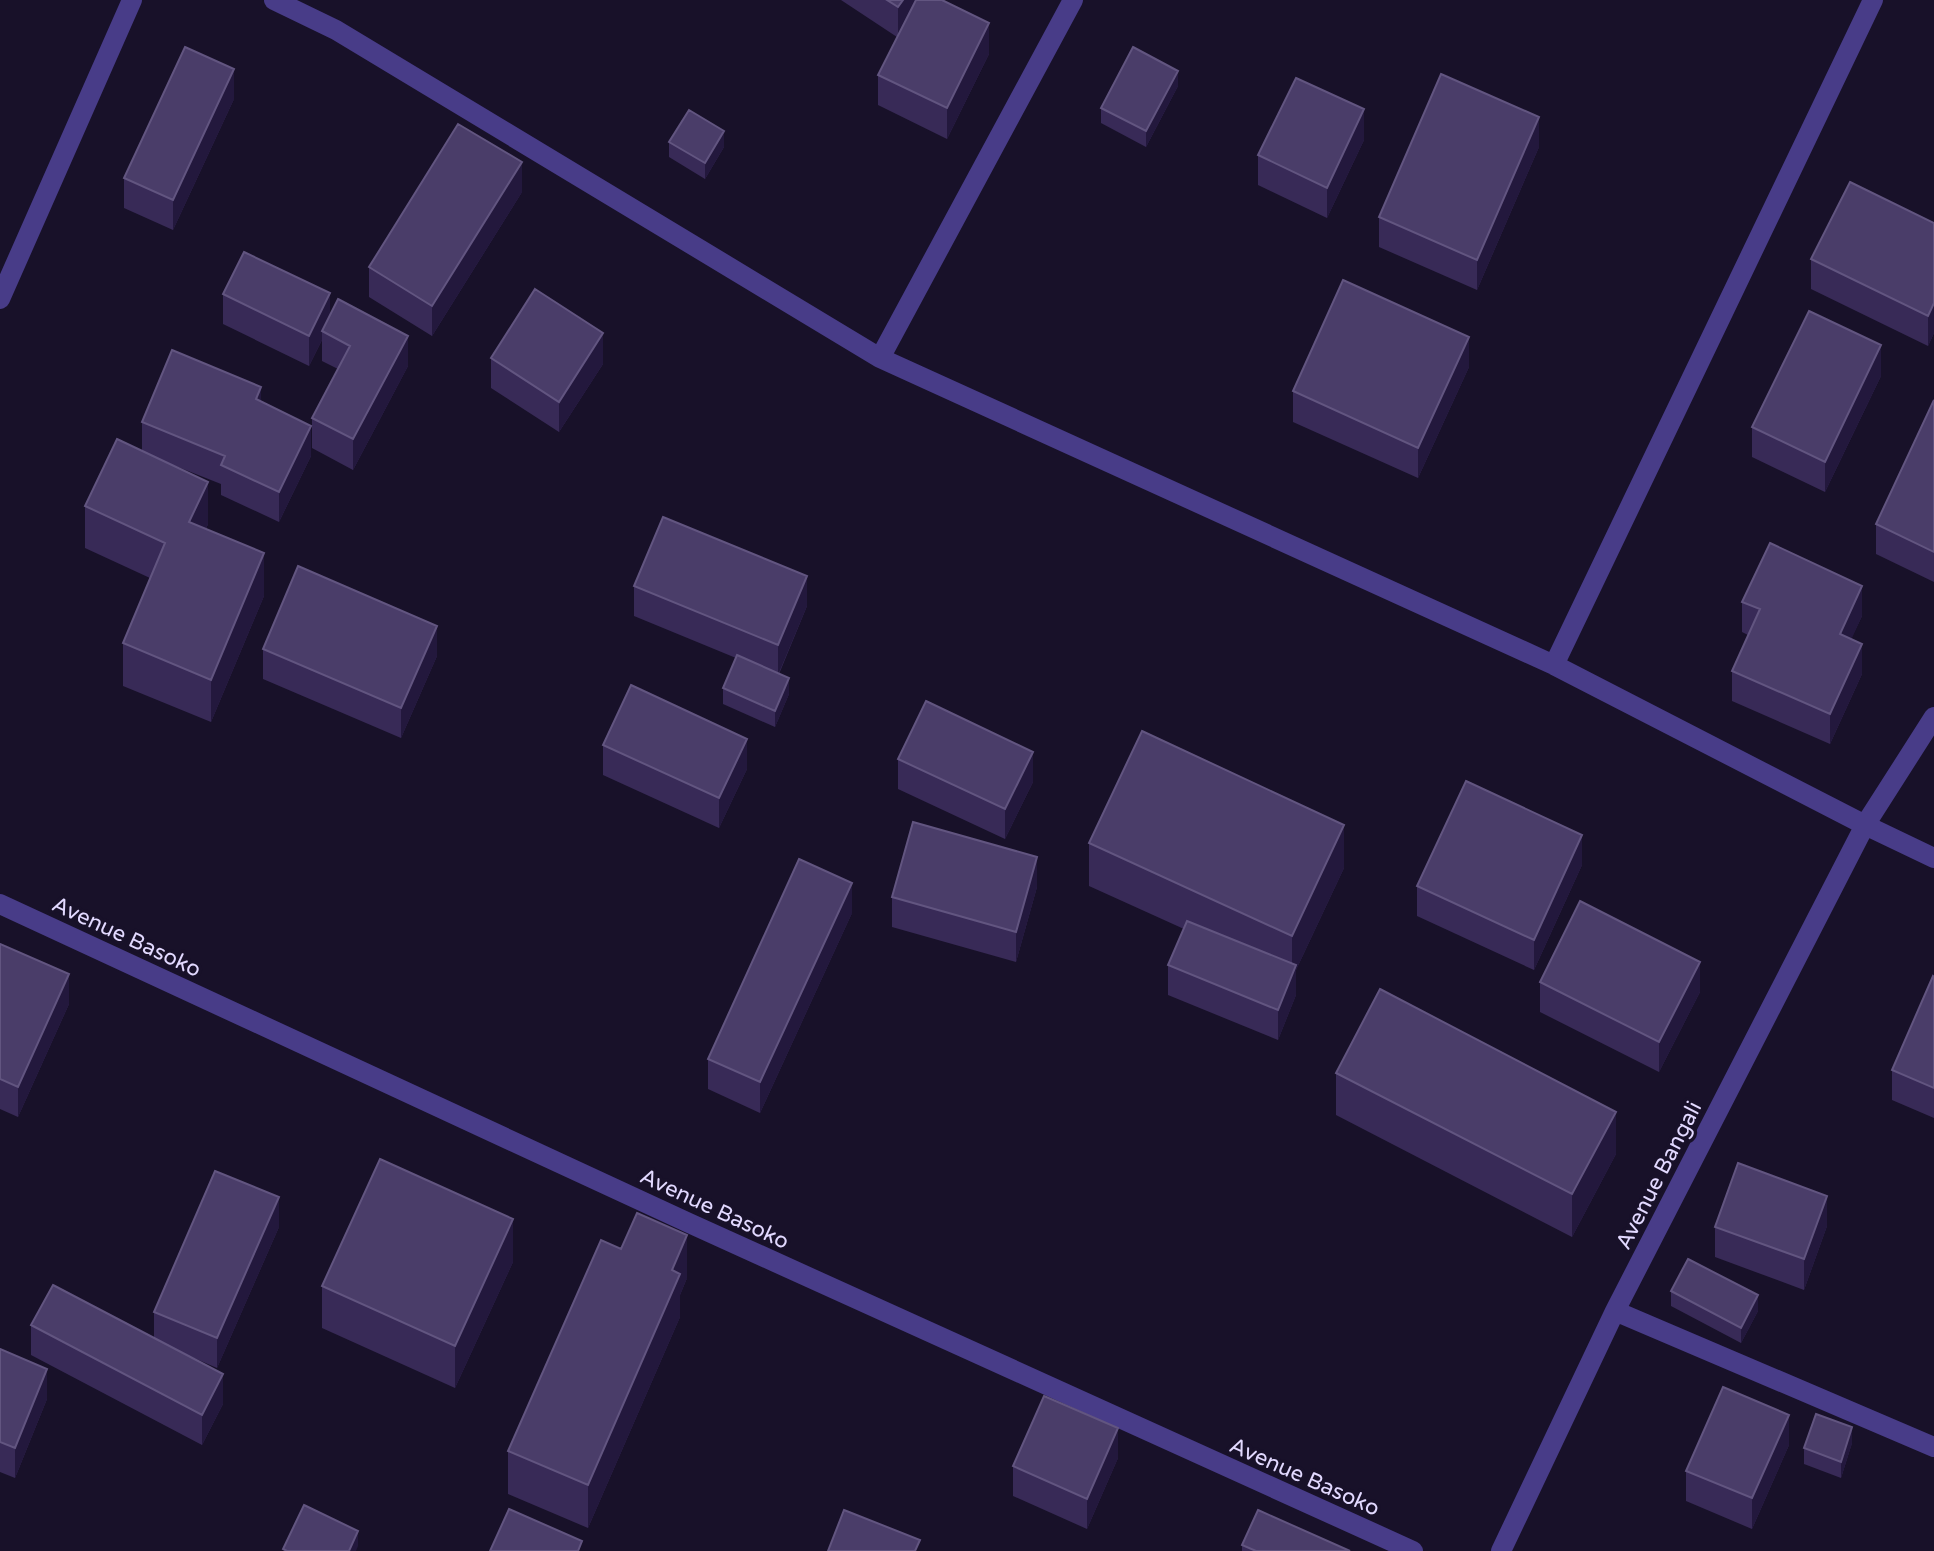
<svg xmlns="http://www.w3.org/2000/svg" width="1934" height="1551" font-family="'Varela Round',sans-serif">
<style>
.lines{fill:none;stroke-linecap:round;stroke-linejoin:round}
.minor{stroke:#483c88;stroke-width:20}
.wall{fill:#382a57}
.shaded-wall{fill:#23183d}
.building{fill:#4a3d69;stroke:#625580;stroke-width:2}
.labels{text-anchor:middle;stroke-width:7;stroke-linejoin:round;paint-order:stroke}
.street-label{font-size:22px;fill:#e2d9ff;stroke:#181129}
</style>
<rect width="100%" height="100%" fill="#181129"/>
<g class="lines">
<!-- minor -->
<path class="minor" d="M274,0L336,30L880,358L1554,665L1865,825L1934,858
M0,299L132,0
M880,358L1073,0
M1554,665L1873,0
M0,904L689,1223L1413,1551
M1615,1311L1934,1447
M1501,1551L1615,1311L1865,825L1934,717"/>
</g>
<!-- wall -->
<path class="wall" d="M841,0H942L989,54L947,139L878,105V75L897,37Z
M1178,86L1146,147L1101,123V108Z
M234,99L173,230L124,208V178Z
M1364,140L1327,218L1258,185V155Z
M669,142L724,147L705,179L669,157Z
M1539,147L1477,290L1379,247V217Z
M522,192L432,336L369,297V267Z
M1934,223V333L1928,346L1811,289V259Z
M223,294L330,315L408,366L353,470L312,448V418L338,369L322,361V340L309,366L223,324Z
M491,358L603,364L559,432L491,388Z
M1469,367L1418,478L1293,422V391Z
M1881,376L1825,492L1752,457V427Z
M1934,400V582L1876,554V524Z
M261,402L311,456L279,522L221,495V484L173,465L208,524L206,529L264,596L211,722L123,686V643L150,578L85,548V506L142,450V422Z
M634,586L807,606L779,674L789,694L775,727L723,704V688L736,658L634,616Z
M1742,602L1862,616L1851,639L1862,674L1830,744L1732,701V671L1748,635L1742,632Z
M263,649L437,656L401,738L263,679Z
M603,745L747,769L719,828L603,775Z
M898,759L1033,782L1005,839L898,789Z
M1089,843L1344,868L1296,970V995L1278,1040L1168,995V965L1184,929L1089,886Z
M1582,865L1534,970L1417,916V886Z
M1037,887L1016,962L892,927V897Z
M852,913L760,1113L708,1089V1059Z
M0,944L69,1004L18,1117L0,1109Z
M1934,977V1118L1892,1100V1070Z
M1540,982L1700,992L1659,1072L1540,1012Z
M1336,1073L1616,1154L1572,1237L1336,1115Z
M1827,1226L1804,1290L1715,1257V1227Z
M279,1227L217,1368L187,1355L223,1404L202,1445L31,1355V1325L154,1338V1312Z
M513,1262L455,1388L322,1328V1286Z
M687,1278L680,1295V1317L588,1528L508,1494V1451Z
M1671,1291L1758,1311L1741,1343L1671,1306Z
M0,1349L47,1399L15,1478L0,1472Z
M1852,1443L1841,1478L1804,1464V1448Z
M1789,1445L1752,1529L1686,1501V1471Z
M1118,1458L1087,1529L1013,1496V1466Z
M1242,1545L1350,1551H1242Z"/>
<!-- shaded-wall -->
<path class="shaded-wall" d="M903,0H922L898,37V7Z
M989,23V54L947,139V108Z
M234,69V99L173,230V200Z
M1178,71V86L1146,147V131Z
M1364,109V140L1327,218V188Z
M1539,117V147L1477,290V260Z
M724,131V147L705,179V163Z
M522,162V192L432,336V306Z
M330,293V324L322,331V340L309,366V336Z
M1934,303V333L1928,346V316Z
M603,333V364L559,432V402Z
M408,336V366L353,470V439Z
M1469,337V367L1418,478V448Z
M1881,345V376L1825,492V462Z
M261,387V417L256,399Z
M311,426V456L279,522V492Z
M208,482V524L189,565V522Z
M264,553V596L211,722V680Z
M807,576V606L778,675V645Z
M1862,586V616L1840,664V634Z
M437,626V656L401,738V708Z
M1862,644V674L1830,744V714Z
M789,678V694L775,727V711Z
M747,739V769L719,828V798Z
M1033,752V782L1005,839V809Z
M1344,825V868L1296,970V995L1278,1040V1010L1292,975V936Z
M1582,835V865L1534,970V940Z
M1037,857V887L1016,962V932Z
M852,883V913L760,1113V1082Z
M1700,962V992L1659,1072V1042Z
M69,974V1004L18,1117V1087Z
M1616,1112V1154L1572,1237V1194Z
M1827,1196V1226L1804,1290V1259Z
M279,1197V1227L217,1368V1338Z
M513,1219V1262L455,1388V1346Z
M687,1235V1278L680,1295V1317L588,1528V1485Z
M1758,1295V1311L1741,1343V1328Z
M47,1369V1399L15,1478V1448Z
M223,1374V1404L202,1445V1415Z
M1789,1415V1445L1752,1529V1498Z
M1852,1427V1443L1841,1478V1462Z
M1118,1428V1458L1087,1529V1499Z
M358,1531V1546L356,1551H349Z"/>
<!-- building -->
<path class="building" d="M887,0H903L898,7Z
M916,0H942L989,23L947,108L878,75Z
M185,47L234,69L173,200L124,178Z
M1133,47L1178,71L1146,131L1101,108Z
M1441,74L1539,117L1477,260L1379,217Z
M1296,78L1364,109L1327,188L1258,155Z
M689,110L724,131L705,163L669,142Z
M458,124L522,162L432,306L369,267Z
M1850,182L1934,223V303L1928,316L1811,259Z
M244,252L330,293L309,336L223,294Z
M1343,280L1469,337L1418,448L1293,391Z
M535,289L603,333L559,402L491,358Z
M338,299L408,336L353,439L312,418L350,346L322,331Z
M1809,311L1881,345L1825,462L1752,427Z
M172,350L261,387L256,399L311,426L279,492L221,465L225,456L142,422Z
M1934,400V552L1876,524Z
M117,439L208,482L189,522L264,553L211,680L123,643L165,543L85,506Z
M663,517L807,576L778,645L634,586Z
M1770,543L1862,586L1840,634L1862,644L1830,714L1732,671L1760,609L1742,602Z
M298,566L437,626L401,708L263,649Z
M737,655L789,678L775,711L723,688Z
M631,685L747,739L719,798L603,745Z
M926,701L1033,752L1005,809L898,759Z
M1142,731L1344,825L1292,936L1089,843Z
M1466,781L1582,835L1534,940L1417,886Z
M913,822L1037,857L1016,932L892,897Z
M799,859L852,883L760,1082L708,1059Z
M1580,901L1700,962L1659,1042L1540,982Z
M1187,921L1296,965L1278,1010L1168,965Z
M0,944L69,974L18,1087L0,1079Z
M1933,976L1934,977V1088L1892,1070Z
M1380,989L1616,1112L1572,1194L1336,1073Z
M380,1159L513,1219L455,1346L322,1286Z
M1738,1163L1827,1196L1804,1259L1715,1227Z
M215,1171L279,1197L217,1338L154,1312Z
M637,1213L687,1235L672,1270L680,1274L588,1485L508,1451L601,1240L621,1249Z
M1688,1259L1758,1295L1741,1328L1671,1291Z
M53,1285L223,1374L202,1415L31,1325Z
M0,1349L47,1369L15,1448L0,1442Z
M1723,1387L1789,1415L1752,1498L1686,1471Z
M1044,1396L1118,1428L1087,1499L1013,1466Z
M1816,1414L1852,1427L1841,1462L1804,1448Z
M304,1505L358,1531L349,1551H287L283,1549Z
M509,1509L582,1541L578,1551H490Z
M844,1510L920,1540L915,1551H828Z
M1258,1510L1350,1551H1256L1242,1545Z"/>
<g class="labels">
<!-- street labels -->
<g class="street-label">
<text transform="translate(127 936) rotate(25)" y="8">Avenue Basoko</text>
<text transform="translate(1658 1175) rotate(-63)" y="8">Avenue Bangali</text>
<text transform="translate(715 1208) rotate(25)" y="8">Avenue Basoko</text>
<text transform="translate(1305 1476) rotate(24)" y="8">Avenue Basoko</text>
</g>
</g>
</svg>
